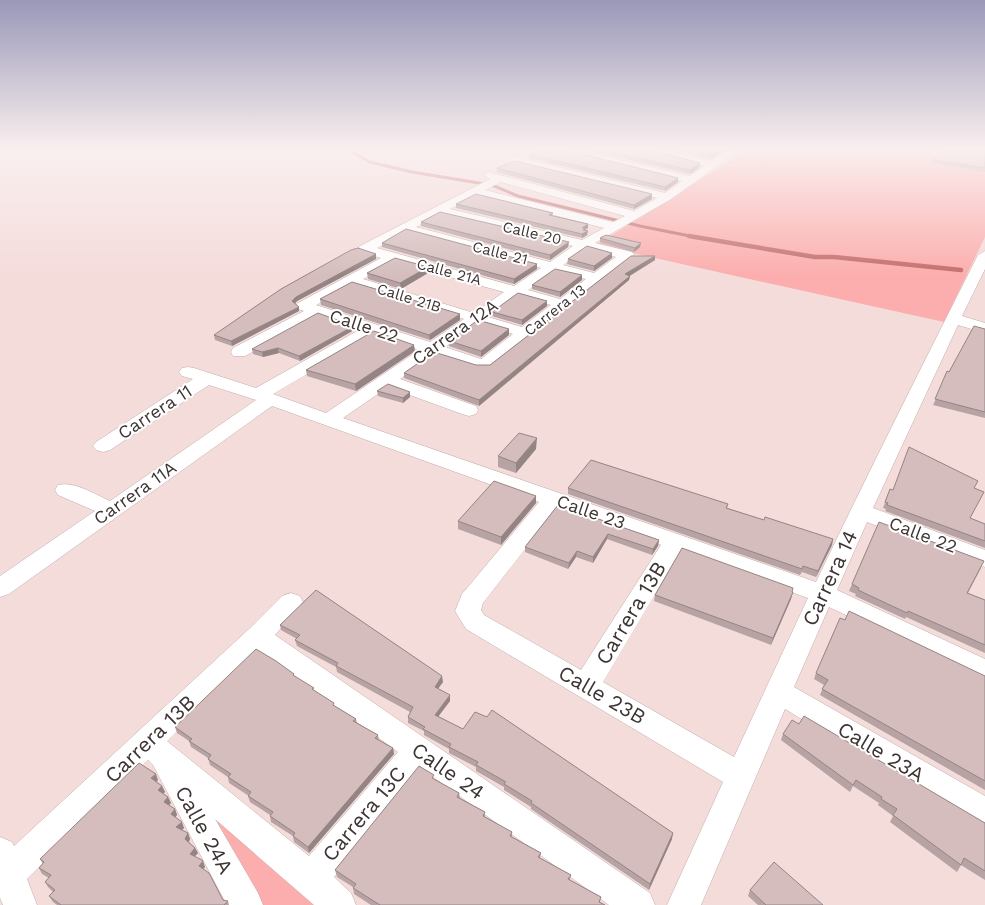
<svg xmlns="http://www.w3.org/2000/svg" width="985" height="905" font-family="'Work Sans',sans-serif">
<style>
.green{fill:#fbaead}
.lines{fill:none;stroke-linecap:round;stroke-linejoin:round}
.stream-far1{stroke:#c36d6d;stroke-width:3}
.stream{stroke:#c36d6d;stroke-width:4.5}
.minor-casing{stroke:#c3acab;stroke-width:1}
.minor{fill:#fff;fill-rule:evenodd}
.wall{fill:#b7a3a3}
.shaded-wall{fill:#958484}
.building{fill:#d5bdbd;stroke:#958484}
.labels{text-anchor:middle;stroke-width:4;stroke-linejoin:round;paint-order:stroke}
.far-street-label{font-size:15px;fill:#3d3433;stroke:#fff}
.street-label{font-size:18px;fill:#3d3433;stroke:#fff}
.near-street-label{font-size:21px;fill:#3d3433;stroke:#fff}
</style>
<rect width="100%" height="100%" fill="#f4dcdb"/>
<!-- green -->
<path class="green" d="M749,149H975L985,151V237L944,322L596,245Z
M225,817L321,905H257L212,827Z"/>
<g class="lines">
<!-- stream-far1 -->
<path class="stream-far1" d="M347,149L370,162L412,172L485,184
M492,185L518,196L640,226L695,237"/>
<!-- stream -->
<path class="stream" d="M689,236L815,257H834L961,270"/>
<!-- minor casing -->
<g class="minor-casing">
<path id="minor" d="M553,149H573L690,176L704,166L640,149H660L711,161L729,149H741L671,199L595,243L632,252L634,255L489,369L483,370L477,369L434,355L400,379L476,406L478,410L476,414L469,416L462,414L388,387L343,418L816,582C868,473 923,364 978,255L985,251V269L962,316L985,323V333L958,325L873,508L985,550V567L867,522L837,590L985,659V682L829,607L794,687L985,796V828L974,823L785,709L701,905H667L723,782L466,629L455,611L462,594L539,502L272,406L9,594L0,597V576L95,511L58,495L55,490L58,485C75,481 94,494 110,501L256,400L209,385L110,450L103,452L96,450L93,446L96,442L193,379L182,376L179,372L182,368L188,367L194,368L256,388L359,330L318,316L245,356H233L231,352L233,348L304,311L298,309L295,306L298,303L381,258L360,252L358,249L360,246L490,179L484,175L489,172L634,211L657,198L509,161L508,159L509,157L513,156L665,193L682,181ZM501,182L625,216L613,222L485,190ZM476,195L604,228L582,240L450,209ZM440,214L573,246L550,262L416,227ZM406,232L541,268L514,286L377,248ZM586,249L616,257L594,273L563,265ZM395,262L504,292L474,313L363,279ZM554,271L586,279L560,299L528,290ZM352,285L464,319L430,342L316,305ZM518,296L551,305L522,327L488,317ZM478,324L513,334L481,359L445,347ZM374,335L419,350L326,413L273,394ZM557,508L661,545L581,670L484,615L481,610L483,603ZM680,552L808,598L734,757L603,682Z
M291,593L300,596L303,602L275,635L650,893L655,905H609L421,768L334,877L351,893L356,905H314L215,819L258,893L263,905H227L153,765L148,760L27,879L37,905H3L0,898V837L12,842L14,846L249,629L282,596ZM259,651L398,752L309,856L167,741Z"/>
</g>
<!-- minor -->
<use href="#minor" class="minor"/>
</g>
<!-- wall -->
<path class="wall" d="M533,149H562L678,178V182L665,191L529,158V154L533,152Z
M583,149H649L700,163V167L690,174Z
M669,149H727L711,159Z
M985,149V172L933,163L934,160Z
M497,168L652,199L634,209L497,172Z
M456,204L553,213L552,216L588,224V228L585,230L587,235L582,238L456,208Z
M421,222L568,247L550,260L421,226Z
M600,238L640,247L634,252L600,242Z
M382,243L537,264V269L514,284L382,247Z
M376,254V259L297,301L295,304L299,307V311L232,346L215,340L214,335Z
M631,256L655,260L630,276L629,280L479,406L404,378V373L476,365H490Z
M612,258L594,271L567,264L568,259Z
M428,267V273L401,289L368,279L367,273Z
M582,275V280L560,297L532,289V285Z
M320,299L460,320L430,340L321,305Z
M547,306L522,325L492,316V312Z
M354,326V330L300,361L279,353L263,357L253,354L252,349Z
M985,329V418L933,405L949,372Z
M509,335L481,357L449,346V341Z
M415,351L356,391L307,376L306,370Z
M377,391L410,392V397L403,403L378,396Z
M536,449L516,473L498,467V456Z
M568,488L728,504L727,508L764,520L833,539L832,545L816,577L802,572L800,575L568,494Z
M890,489L893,490L981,497L970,518L985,524V548L885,511L886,509L883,508Z
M536,503L501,545L458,529V521Z
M558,505L659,540L658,546L652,555L607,539L593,563L576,557L568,569L525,552V547Z
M981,568L968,593L985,600V653L906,617L905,619L855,596L856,594L849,591L852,584Z
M792,592L791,599L771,645L654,601L655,595Z
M845,620L985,676V790L820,695L824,685L814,679L816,673Z
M280,625L443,682L438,688L450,701L438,716L672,839L649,890L531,809V807L504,790V787L476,771V767L449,753V749L424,735V731L408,723V717L410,712L337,672L336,667L297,646L295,640L297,639L281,630Z
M294,676L335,706L356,719L357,723L378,735L379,740L393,748L394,754L309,853L294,842L293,836L271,822L270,816V815L250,802L248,796H249L229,783L228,777L210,765L208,758L191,747L189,741L177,733L175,727Z
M799,724L985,823V880L961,865L957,872L890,822L893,816L878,805L879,803L853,786L850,792L781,740L783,734Z
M158,780L157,782L162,786L165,792L163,794L168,797L171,803L169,805L175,809L177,815L175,817L184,828L182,830L188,833L190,839L189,842L195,848L198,853L195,856L205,867L203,869L223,900L228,901L229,905H57L53,902L49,896L53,892L48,887L45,882L49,878L42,874L39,868L43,864L40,859Z
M434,780L459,793L460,798L485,812V817L512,832V837L541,853L540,858L571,875L570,880L601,897L600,902L605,905H371L354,894L353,887L337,877L335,870Z
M750,890L823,905H758L748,896Z"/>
<!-- shaded-wall -->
<path class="shaded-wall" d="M721,149H727L711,159V155Z
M700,163V167L690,174V170Z
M678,178V182L665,191V187Z
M652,194V199L634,209V205Z
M588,224V228L585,230L588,231L587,235L582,238V228Z
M569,242L568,247L550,260V255Z
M641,243L640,247L634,252L635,248Z
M612,253V258L594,271V266Z
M376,254V259L297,301L293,306L292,301L296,297Z
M655,256V260L624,279L625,274Z
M537,264V269L514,284V279Z
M428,267V273L401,289L400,283Z
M582,275V280L560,297V292Z
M630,276L629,280L479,406V400Z
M547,301V306L522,325V320Z
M299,307V311L232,346L231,341Z
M460,314V320L430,340L429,335Z
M354,326V330L300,361L299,356Z
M509,329V335L481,357V351Z
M414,345L415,351L356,391L355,384Z
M278,348L279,353L263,357L262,352Z
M410,392V397L403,403V398Z
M537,438L536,449L516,473V463Z
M536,496V503L501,545V537Z
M608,534L607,539L593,563V557Z
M833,539L832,545L816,577L818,571Z
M659,540L658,546L652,555L653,549Z
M577,551L576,557L568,569L569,563Z
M793,592L791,599L771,645L773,638Z
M442,676L443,682L435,693V687Z
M450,695V701L435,721V715Z
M393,748L394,754L309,853L308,847Z
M156,774L158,780L154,784L151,778Z
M162,786L165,792L160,796L158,790Z
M168,797L171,803L166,808L164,802Z
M175,809L177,815L173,820L171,814Z
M182,822L184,828L179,833L176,827Z
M188,833L190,839L187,845L185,839Z
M673,833L672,839L649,890L650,884Z
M195,848L198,853L192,859L190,854Z
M203,861L205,867L201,872L199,866Z"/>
<!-- building -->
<path class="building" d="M536,149H562L678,178L665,187L529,154L540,150Z
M599,149H649L700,163L690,170Z
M686,149H721L711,155Z
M943,149H985V168L934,160Z
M515,161L652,194L634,205L497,168Z
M476,194L553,213L549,215L588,224L582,228H585L583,230L588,231L582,234L456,204Z
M440,212L569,242L550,255L421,222Z
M406,229L537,264L514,279L382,243Z
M606,235L641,243L635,248L600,238Z
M587,246L612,253L594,266L568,259Z
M358,248L376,254L296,297L292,301L299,307L231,341L214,335L281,289L351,250Z
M631,256H655L625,274L630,276L479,400L404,373L434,352L476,365H490Z
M395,258L428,267L400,283L367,273Z
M555,269L582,275L560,292L532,285Z
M352,282L460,314L429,335L320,299Z
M518,293L547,301L522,320L492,312Z
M318,313L354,326L299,356L278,348L262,352L252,349Z
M478,320L509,329L481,351L449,341Z
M974,326L985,329V412L935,399L947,371L949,372Z
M374,331L414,345L355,384L306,370Z
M388,384L410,392L403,398L377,391Z
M519,433L537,438L516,463L498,456Z
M909,447L978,481L974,488L984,492L970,518L985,524V541L887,505L888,503L885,502L890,489L893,490Z
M591,460L728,504L726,508L764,520L765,517L833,539L818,571L803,566L802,569L568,488Z
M494,481L536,496L501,537L458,521Z
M558,505L659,540L653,549L608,534L593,557L577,551L569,563L525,547Z
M879,522L984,561L967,593L985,600V645L908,611L907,613L858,590L859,588L852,584Z
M682,548L793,588L792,592H793L773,638L655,595Z
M316,590L442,676L435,687L450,695L435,715L463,729L475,712L487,717L492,710L673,833L650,884L531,803L532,801L504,784L506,782L476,765L478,762L449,747L451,744L423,729L425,727L408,717L413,707L336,666L338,663L295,640L300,635L280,625Z
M849,611L985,676V781L822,689L828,680L816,673L840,618L845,620Z
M256,649L276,661L294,674L293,675L314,688L312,689L334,703L333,705L356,719L353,721L378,735L375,738L393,748L308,847L293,836L295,833L270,816L273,812L248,796L251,792L228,777L231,774L208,759L211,755L189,741L192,739L175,727Z
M804,716L985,823V871L964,858L961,865L893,815L897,809L881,799L882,797L856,780L853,785L783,734L792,720L799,724Z
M139,763L156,774L151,778L162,786L158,790L168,797L164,802L175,809L171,814L182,822L176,827L188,833L185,839L195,848L190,854L202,860L203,861L199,866L209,873L223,900L228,901L224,905H61L49,896L55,890L45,882L51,875L39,868L44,862L40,859Z
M419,766L434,775L432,778L459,793L457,797L485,812L483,816L512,832L510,836L541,853L538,857L571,875L568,879L601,897L599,902L605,905H380L353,888L356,884L335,870Z
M774,862L823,905H766L750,890Z"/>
<!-- sky -->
<linearGradient id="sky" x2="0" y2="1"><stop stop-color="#9998b7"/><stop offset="0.54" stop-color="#faefef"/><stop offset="1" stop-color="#faefef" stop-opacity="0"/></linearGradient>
<rect width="985" height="276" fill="url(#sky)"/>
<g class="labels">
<!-- far-street labels -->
<g class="far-street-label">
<text transform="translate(532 233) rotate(13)" y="5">Calle 20</text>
<text transform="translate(500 253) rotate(14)" y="5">Calle 21</text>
<text transform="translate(449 272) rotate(15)" y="5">Calle 21A</text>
<text transform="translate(409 298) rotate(17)" y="5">Calle 21B</text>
<text transform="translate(555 310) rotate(-38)" y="5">Carrera 13</text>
</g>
<!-- street labels -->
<g class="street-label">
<text transform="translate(364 326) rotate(18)" y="6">Calle 22</text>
<text transform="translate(455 332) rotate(-35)" y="6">Carrera 12A</text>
<text transform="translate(155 412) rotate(-33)" y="6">Carrera 11</text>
<text transform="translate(135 493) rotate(-35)" y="6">Carrera 11A</text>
<text transform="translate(591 512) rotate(19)" y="6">Calle 23</text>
<text transform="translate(923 535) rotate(21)" y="6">Calle 22</text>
</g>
<!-- near-street labels -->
<g class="near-street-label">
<text transform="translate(830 578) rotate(-65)" y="7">Carrera 14</text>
<text transform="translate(631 613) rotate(-59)" y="7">Carrera 13B</text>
<text transform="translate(602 695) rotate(30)" y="7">Calle 23B</text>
<text transform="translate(150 739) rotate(-44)" y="7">Carrera 13B</text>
<text transform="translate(881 752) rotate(31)" y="7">Calle 23A</text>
<text transform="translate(448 771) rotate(35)" y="7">Calle 24</text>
<text transform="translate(364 814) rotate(-50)" y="7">Carrera 13C</text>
<text transform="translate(204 830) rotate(61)" y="7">Calle 24A</text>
</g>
</g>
</svg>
